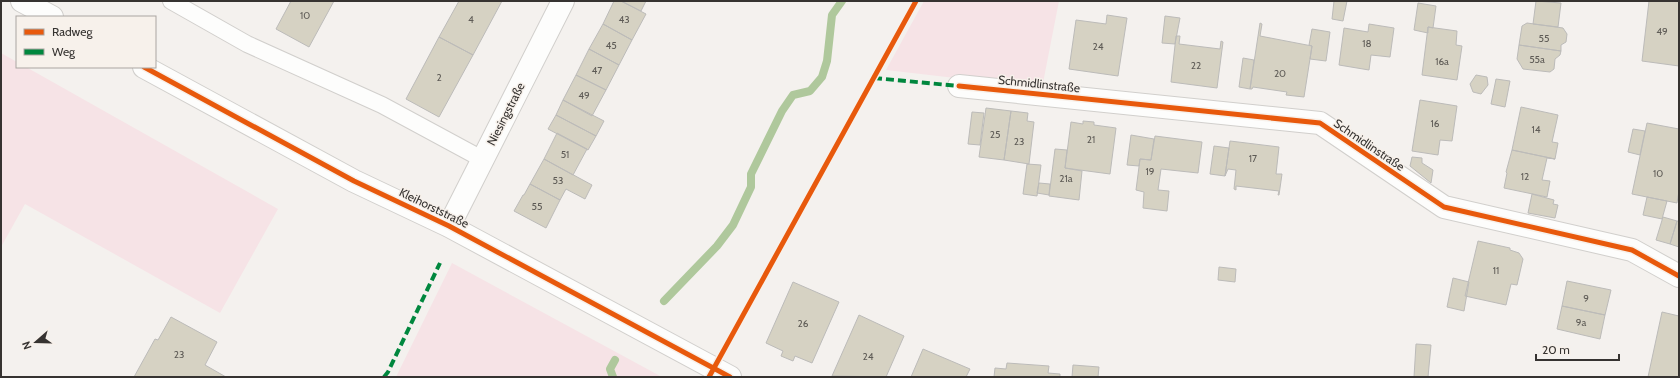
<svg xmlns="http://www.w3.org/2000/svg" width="1680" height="378" font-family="Cabin,sans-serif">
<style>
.green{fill:#f6e3e6}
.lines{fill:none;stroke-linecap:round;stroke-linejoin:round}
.stream{stroke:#afc89c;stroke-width:8}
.building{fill:#d6d2c3;stroke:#bcbbb9}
.service-casing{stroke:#d1cfcc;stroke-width:18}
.minor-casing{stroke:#d1cfcc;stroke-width:24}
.service{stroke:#fdfdfc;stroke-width:16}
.minor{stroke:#fdfdfc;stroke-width:22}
.quiet{stroke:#00873e;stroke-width:4;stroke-dasharray:8 4;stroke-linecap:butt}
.cycleway-casing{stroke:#f7f1eb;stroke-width:8}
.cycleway{stroke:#e8590c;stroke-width:5}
.labels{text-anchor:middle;stroke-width:3;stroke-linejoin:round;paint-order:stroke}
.number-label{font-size:10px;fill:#5e5b56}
.street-label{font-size:12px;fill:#363331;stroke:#f7f1eb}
</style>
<rect width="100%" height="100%" fill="#f4f1ee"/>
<!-- green -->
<path class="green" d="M924,1H1059L1042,88L886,70Z
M1,53L17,62V67H26L278,209L220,313L25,204L1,247Z
M452,263L662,377H396Z"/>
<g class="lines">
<!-- stream -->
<path class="stream" d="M664,301L717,246L733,225L751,187V174L782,111L793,95L810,91L822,77L827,61L832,15L842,1
M613,377L610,369L615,360"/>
</g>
<!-- building -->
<path class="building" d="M291,1H334L309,47L276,29Z
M459,1H502L473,55L439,37Z
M614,1H621L646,14L632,40L603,24Z
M621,1H646L641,11Z
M1334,1H1347L1343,21L1332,19Z
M1536,1L1561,3L1558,27L1533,24Z
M1649,1H1679V66L1642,61Z
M1418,3L1436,6L1433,28L1428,27V33L1414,30Z
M1107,15L1127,18L1118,76L1069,69L1076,20L1106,24Z
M1165,16L1180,18L1175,44L1162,43Z
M1260,23L1262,24L1260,36L1312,46L1304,97L1286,95L1287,92L1253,87L1252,89H1250Z
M1527,23L1563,28L1567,34L1566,42L1561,45V51L1519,45L1522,26Z
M603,24L632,40L619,65L589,49Z
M1369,24L1394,28L1390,57L1371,55L1369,70L1339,65L1344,28L1368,32Z
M1428,27L1457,31L1456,45L1462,46L1457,80L1422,75Z
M1312,29L1330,32L1326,61L1310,59L1312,46L1309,45Z
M1176,36H1180L1179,44L1220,49L1221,41L1223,42L1217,88L1171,82Z
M439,37L473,55L439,117L406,99Z
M1519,45L1561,51L1560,55L1555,59L1554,69L1550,72L1523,69L1517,59Z
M589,49L619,65L606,90L576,75Z
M1243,58L1254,60L1250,89L1239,87Z
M576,75L606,90L592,116L563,100Z
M1476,75L1487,77L1488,85L1481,94L1473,92L1470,84Z
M1496,79L1510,81L1505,107L1491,104Z
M563,100L604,121L596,136L556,115Z
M1420,100L1457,106L1452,141L1440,140L1438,155L1412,151Z
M1521,107L1558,115L1552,142L1558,143L1555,159L1512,150Z
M986,108L1011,111L1004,160L979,157Z
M1011,111L1028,113L1027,121L1034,122L1029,164L1004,160Z
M972,112L984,113L980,145L968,144Z
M556,115L596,136L588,150L548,129Z
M1083,121L1094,122V125L1116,128L1110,174L1065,168L1071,122L1083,124Z
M1647,123L1679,129V191L1677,203L1632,194Z
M1633,129L1645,131L1640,155L1628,152Z
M557,133L587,149L573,175L544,159Z
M1131,135L1154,139L1151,160L1140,159L1139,166L1127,165Z
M1155,136L1202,142L1198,173L1161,169L1158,190L1169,191L1167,211L1143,208L1144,192L1136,190L1140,159L1151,160Z
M1230,141L1279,147L1276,174H1282L1279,195H1278L1279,191L1236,186V190L1234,189L1236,170L1228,169L1225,176Z
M1214,146L1229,148L1225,176L1210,174Z
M1055,149L1067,150L1065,168L1082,171L1079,200L1049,196Z
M1512,150L1555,159L1547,158L1542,180L1550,181L1547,197L1504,188L1507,173L1506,172Z
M1412,157L1422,158V163L1433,170L1431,183L1410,166Z
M544,159L592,185L585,199L566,189L560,200L530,184Z
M1027,164L1041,165L1037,196L1023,194Z
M1039,183L1050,184L1049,195L1037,193Z
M530,184L560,200L546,228L514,211L523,195H524Z
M1532,194L1554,200L1553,204L1558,205L1555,218L1528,213Z
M1647,197L1667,201L1662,219L1643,215Z
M1663,217L1677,221L1670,244L1656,240Z
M1677,221H1679V247L1670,244Z
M1478,241L1510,248V250L1519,253L1523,259L1517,285L1511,284L1506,305L1465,296Z
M1219,267L1236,269L1235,282L1218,280Z
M1453,278L1469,282L1464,311L1447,307Z
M1567,281L1611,290L1605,315L1562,306Z
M793,282L839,302L812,363L795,356L793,361L781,356L783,351L766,343Z
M1562,306L1605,315L1600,339L1557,329Z
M1662,312L1679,316V377H1648Z
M859,315L904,336L886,377L832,376Z
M171,317L217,342L205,365L226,377H134L155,339L158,340Z
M1416,344L1431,345L1428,377H1414Z
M923,349L970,369L966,377H911Z
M1007,363L1049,366L1048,373L1060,374V377H994L995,368L1006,369Z
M1073,365L1099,367L1098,377H1072Z"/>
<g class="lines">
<!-- service casing -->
<g class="service-casing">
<path id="service" d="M171,1L247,44L382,105L482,159"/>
</g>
<!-- minor casing -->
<g class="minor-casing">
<path id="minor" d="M22,1L52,17
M144,67L354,181L449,226L730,377
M959,86L1320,123L1444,207L1632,250L1679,276
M449,226L563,1"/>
</g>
<!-- service -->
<use href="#service" class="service"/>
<!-- minor -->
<use href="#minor" class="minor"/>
<!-- quiet -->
<path class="quiet" d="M874,78L959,86
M384,377L388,372L440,263"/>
<!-- cycleway casing -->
<g class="cycleway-casing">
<path id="cycleway" d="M144,67L354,181L449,226L730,377
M959,86L1320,123L1444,207L1632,250L1679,276
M709,377L916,1"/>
</g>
<!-- cycleway -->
<use href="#cycleway" class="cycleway"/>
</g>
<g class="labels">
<!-- number labels -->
<g class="number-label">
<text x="305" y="19">10</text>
<text x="471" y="23">4</text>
<text x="624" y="23">43</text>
<text x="1662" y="35">49</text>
<text x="1544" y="42">55</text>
<text x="1367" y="47">18</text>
<text x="611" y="49">45</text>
<text x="1098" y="50">24</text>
<text x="1537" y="63">55a</text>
<text x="1442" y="65">16a</text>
<text x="1196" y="69">22</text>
<text x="597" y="74">47</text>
<text x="1280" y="77">20</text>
<text x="439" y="81">2</text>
<text x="584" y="99">49</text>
<text x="1435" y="127">16</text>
<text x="1536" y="133">14</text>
<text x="995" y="138">25</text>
<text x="1091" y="143">21</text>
<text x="1019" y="145">23</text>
<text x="565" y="158">51</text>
<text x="1253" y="162">17</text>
<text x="1150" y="175">19</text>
<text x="1658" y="177">10</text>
<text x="1525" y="180">12</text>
<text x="1066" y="182">21a</text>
<text x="558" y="184">53</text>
<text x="537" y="210">55</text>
<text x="1496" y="274">11</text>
<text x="1586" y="302">9</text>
<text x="1581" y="326">9a</text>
<text x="803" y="327">26</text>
<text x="179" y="358">23</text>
<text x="868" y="360">24</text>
</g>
<!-- street labels -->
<g class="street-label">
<text transform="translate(1039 84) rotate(6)" y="4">Schmidlinstraße</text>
<text transform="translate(506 114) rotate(-63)" y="4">Niesingstraße</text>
<text transform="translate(1369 145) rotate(34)" y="4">Schmidlinstraße</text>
<text transform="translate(434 208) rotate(26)" y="4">Kleihorststraße</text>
</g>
</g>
<!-- border -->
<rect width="1680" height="378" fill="none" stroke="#363331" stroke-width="4"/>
<!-- legend -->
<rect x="16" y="16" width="140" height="52" fill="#f7f1eb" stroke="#aaa5a1"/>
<rect x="24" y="29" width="20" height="6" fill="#e8590c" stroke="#aaa5a1"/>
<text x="52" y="36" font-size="12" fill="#363331">Radweg</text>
<rect x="24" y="49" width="20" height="6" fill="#00873e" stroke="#aaa5a1"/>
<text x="52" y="56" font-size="12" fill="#363331">Weg</text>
<!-- north arrow -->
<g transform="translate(36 342) rotate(250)" stroke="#f7f1eb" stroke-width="3" paint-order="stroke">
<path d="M0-3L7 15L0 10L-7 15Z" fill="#363331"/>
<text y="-6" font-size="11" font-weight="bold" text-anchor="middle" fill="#363331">N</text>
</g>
<!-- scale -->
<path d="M1536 354v6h83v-6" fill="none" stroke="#363331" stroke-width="2"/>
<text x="1542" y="354" font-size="12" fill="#363331" stroke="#f7f1eb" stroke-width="3" paint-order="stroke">20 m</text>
</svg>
